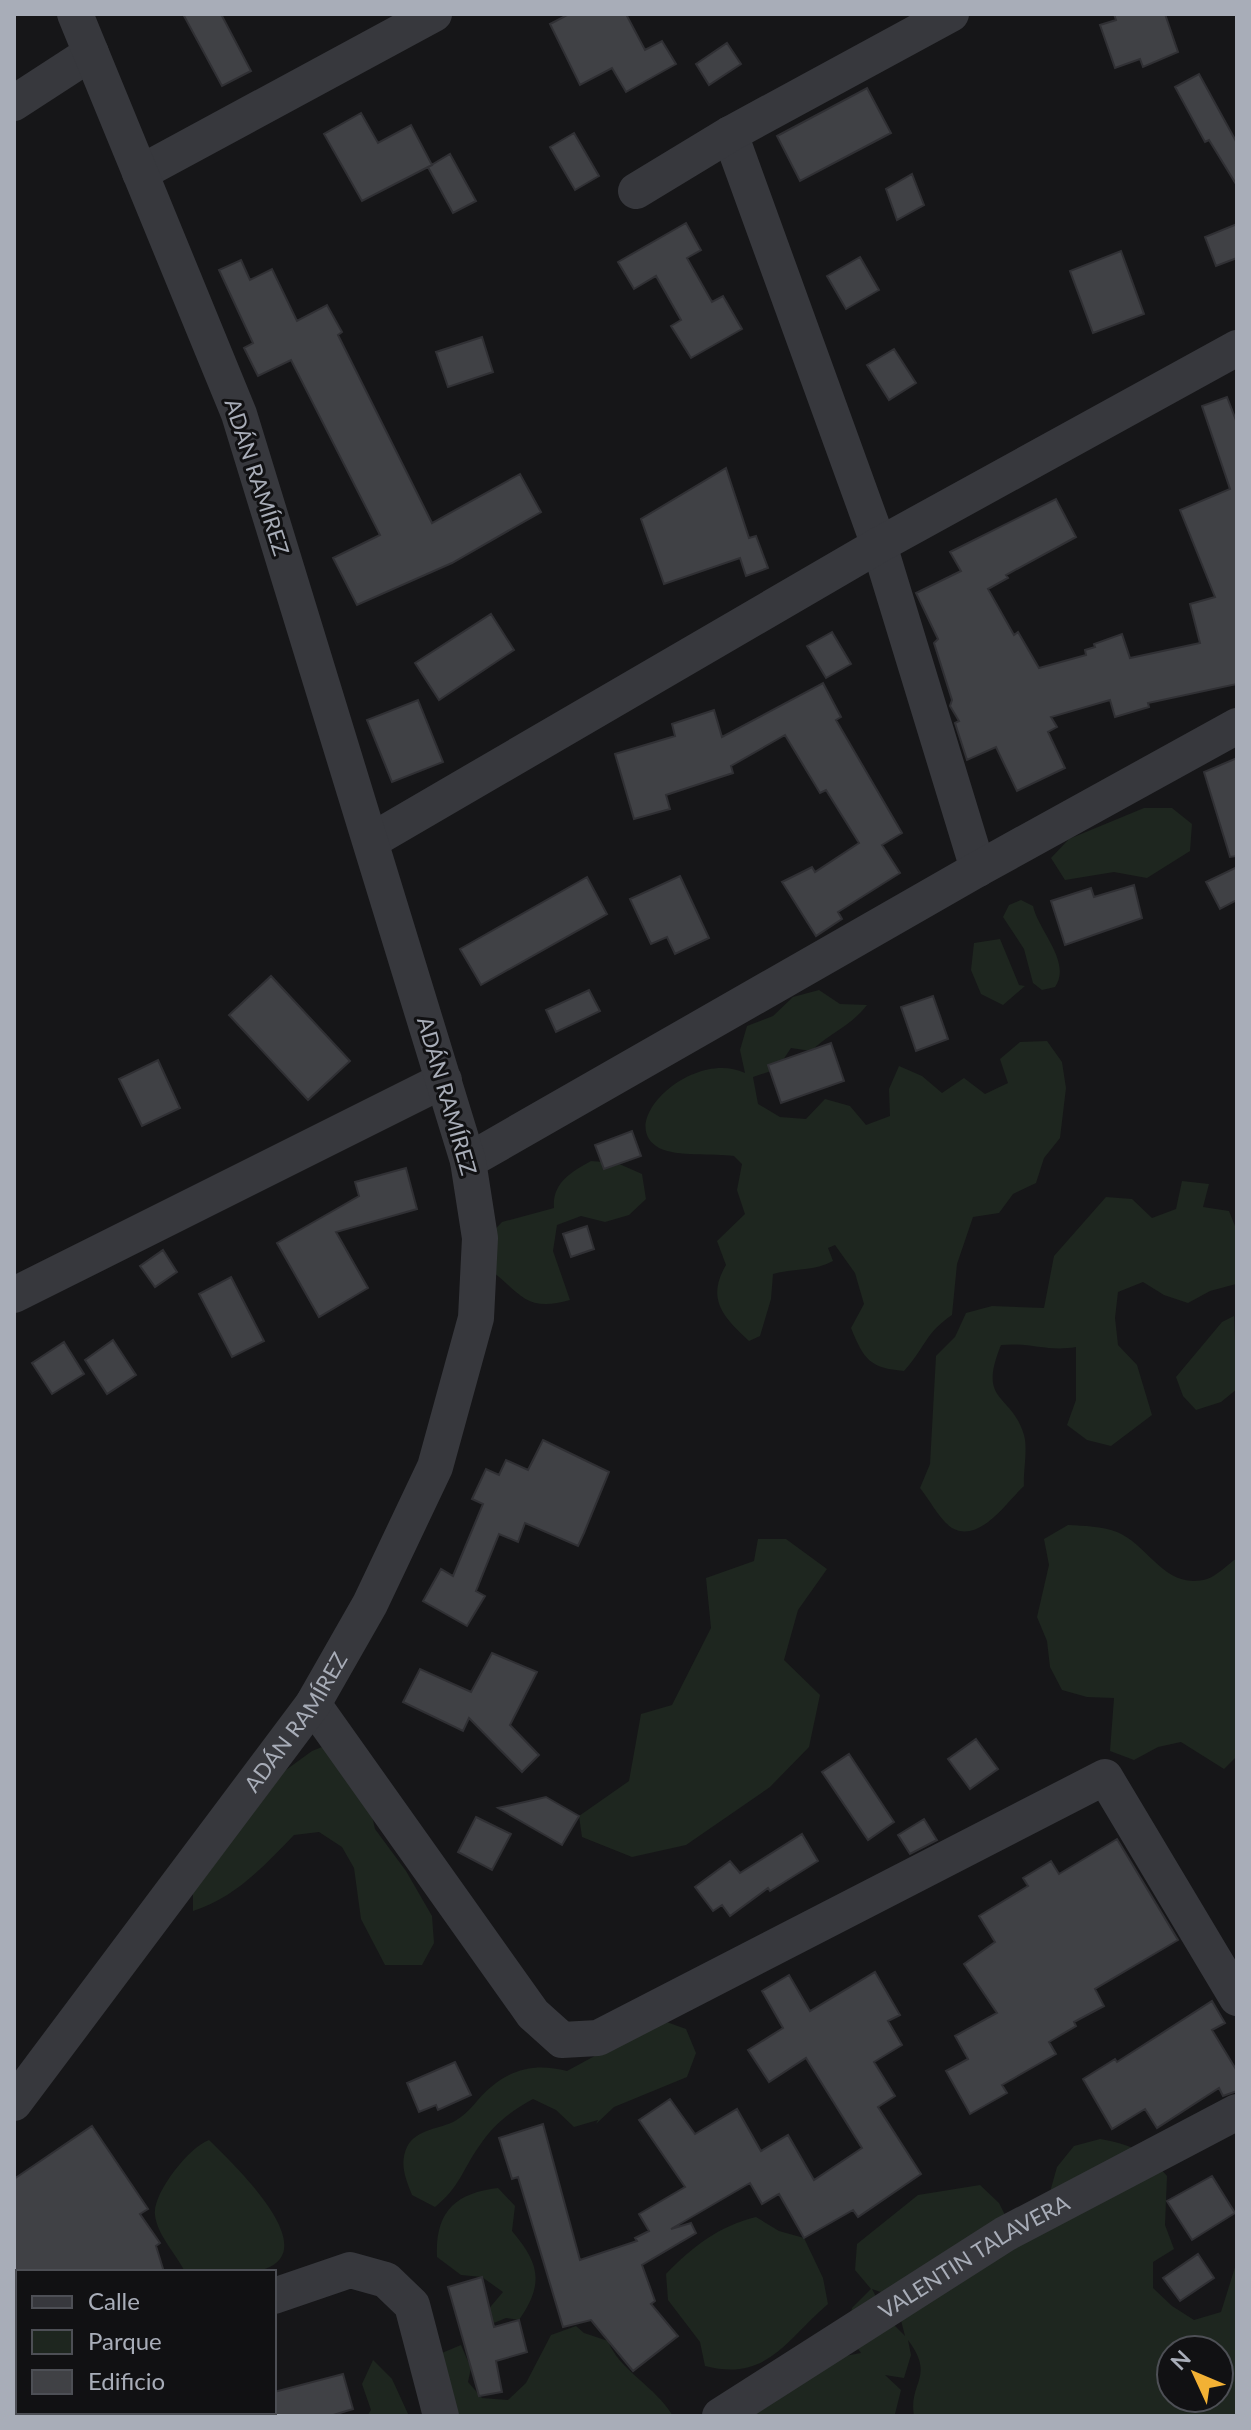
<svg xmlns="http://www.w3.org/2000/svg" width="1251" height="2430" font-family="Lato,sans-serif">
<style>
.green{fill:#1e261f;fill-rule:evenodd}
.building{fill:#404145;stroke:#303034;stroke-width:2}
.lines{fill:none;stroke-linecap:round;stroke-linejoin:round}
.minor{stroke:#37383d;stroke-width:36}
.labels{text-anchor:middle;stroke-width:6;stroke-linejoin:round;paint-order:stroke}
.street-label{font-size:22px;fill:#a8adb8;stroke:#111113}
</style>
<rect width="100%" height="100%" fill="#161618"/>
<!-- green -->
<path class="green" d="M1144,808H1172L1192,824L1190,851L1147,878L1114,872L1065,880L1051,858L1069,839Z
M1021,900L1033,906C1039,932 1072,962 1055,987L1042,990L1033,983L1024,949L1003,917L1009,905Z
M1000,939L1019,985L1025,986L1003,1005L981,994L971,970L974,943Z
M819,990L840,1004L867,1005C851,1026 830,1033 811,1051L791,1048L777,1069L753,1077L758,1104L780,1117L806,1119L825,1099L850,1106L866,1125L890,1116L889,1089L899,1066L922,1076L942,1093L964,1078L985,1094L1008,1083L1000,1059L1020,1042L1047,1041L1062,1062L1066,1088L1060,1138L1044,1158L1036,1183L1013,1194L999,1213L973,1217L957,1264L952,1315C925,1333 925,1348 904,1371C870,1368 864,1360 851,1328L864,1304L855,1273L835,1245L828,1248L833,1261C813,1272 793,1268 773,1274L771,1299L760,1336L749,1341C723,1317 706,1299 726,1265L717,1241L745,1214L737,1190L742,1164L734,1156C713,1153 677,1157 659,1148C614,1123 692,1048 745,1073L740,1050L747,1026L773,1016L793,997Z
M591,1161L617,1163L642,1174L646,1199L629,1215L605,1222L581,1216L557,1225L553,1251L570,1300C522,1314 520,1289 484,1266L485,1240L502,1222L554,1208C552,1183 571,1172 591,1161Z
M1182,1181L1209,1184L1203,1207L1229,1211L1237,1231L1236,1284L1210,1291L1188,1303L1164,1295L1143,1282L1118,1292L1115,1318L1118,1345L1137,1365L1152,1415L1111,1446L1087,1440L1067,1425L1076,1400V1347C1048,1352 1030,1342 1001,1345C977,1404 1011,1392 1024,1435C1028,1449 1023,1472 1024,1486C1007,1501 980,1544 952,1528C940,1520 929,1499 920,1488L930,1464L936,1356L955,1337L966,1313L992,1306L1044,1308L1054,1256L1106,1197L1132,1199L1152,1218L1176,1209Z
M1234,1316L1237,1389L1221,1402L1196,1410L1183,1396L1176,1377L1222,1322Z
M1068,1525C1085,1526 1101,1526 1117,1532C1149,1545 1165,1591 1207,1579C1217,1576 1228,1564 1237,1558V1756L1224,1769L1181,1742L1158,1747L1134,1760L1110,1751L1114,1698L1087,1697L1062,1690L1050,1667L1047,1641L1037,1617L1049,1565L1044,1539Z
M758,1539H786L827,1569L798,1610L784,1660L820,1695L809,1747L770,1787L686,1845L632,1857L582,1837L579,1816L629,1781L641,1714L672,1705L711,1628L706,1578L754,1561Z
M337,1741L369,1803L375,1829L406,1871L432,1916L434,1943L422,1965H385L361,1919L354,1868L342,1847L319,1832L294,1835C264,1866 235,1898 193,1911V1886L268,1783L312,1751Z
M661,2020L686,2029L696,2053L687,2077L614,2107L596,2124L598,2120L574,2127L556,2110L533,2099C511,2111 494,2124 480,2145C462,2170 460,2187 435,2207L412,2195C406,2180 399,2164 407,2147C416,2129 440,2129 455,2121C471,2112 478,2097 491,2087C515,2067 539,2064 567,2071Z
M1100,2139C1130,2144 1147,2152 1167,2176L1165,2225L1174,2249L1153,2262V2288L1172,2306L1194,2320L1221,2312L1237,2261V2416H914C908,2382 936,2377 908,2340L911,2355L904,2378L885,2375L901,2390L895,2414L903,2416H733L807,2363L861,2353L847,2334L852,2308L871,2289L855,2270L857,2244L918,2195L980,2185L999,2203L1010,2225L1050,2192L1057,2167L1074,2146ZM872,2289L895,2297L905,2336L887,2318ZM1171,2350H1219V2398H1171Z
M209,2140C231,2162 324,2248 265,2269C242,2277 210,2272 185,2272C177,2255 157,2235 155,2215C152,2194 189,2147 209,2140Z
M498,2188L515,2206L512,2231C540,2264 544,2284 519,2320L506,2318L484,2327L486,2312L503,2292L482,2277L461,2275L437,2257C435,2212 455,2193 498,2188Z
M756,2217L779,2231L804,2238L823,2278L828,2304C786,2340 767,2382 705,2366L700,2342L668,2300L666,2274C692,2247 719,2226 756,2217Z
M576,2326L584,2333L608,2341C619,2370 656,2387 673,2416H433L437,2355L461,2345L471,2368L468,2382L482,2398L508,2400L526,2383L551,2335Z
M373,2360L392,2379L409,2416H367L371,2410L362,2384Z"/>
<!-- building -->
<path class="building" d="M183,14H221L251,71L222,86Z
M569,14H626L645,50L662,41L676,64L626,92L612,68L580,85L550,24Z
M1114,14H1165L1178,52L1143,67L1140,59L1115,68L1100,25L1116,20Z
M727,43L741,64L709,85L696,64Z
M1199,74L1237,143L1236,184L1209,140L1205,142L1175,87Z
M867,88L891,133L800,181L777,136Z
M361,113L378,143L411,125L432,165L362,201L324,134Z
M574,133L599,176L575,190L550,147Z
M450,154L476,201L453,213L428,167Z
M912,174L924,205L897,220L886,189Z
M686,223L701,250L687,258L712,302L723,296L742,329L691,358L671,326L681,320L656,276L634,289L618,262Z
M1237,224V258L1216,266L1205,237Z
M1121,251L1144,314L1093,333L1070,271Z
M860,257L879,290L846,309L827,276Z
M241,260L250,280L272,269L297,321L327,305L342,332L338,335L432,523L520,474L541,512L452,563L357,605L333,558L380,535L291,360L258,376L244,348L253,343L219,270Z
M482,337L493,372L448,387L436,352Z
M894,349L916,383L889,400L867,365Z
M1227,397L1237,423V684L1148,703L1149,707L1115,717L1110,700L1051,717L1057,727L1048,732L1065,768L1017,791L996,747L967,760L955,723L959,721L950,706L952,700L934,643L938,639L916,593L961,571L950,552L1056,499L1076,537L1006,575L1008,578L988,589L1014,635L1018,632L1039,668L1086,655L1085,650L1095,647L1094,644L1122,634L1130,658L1200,643L1190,604L1215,597L1180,510L1230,489L1202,406Z
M726,468L749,538L756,536L768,568L746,576L740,558L664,584L641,519Z
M491,614L514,650L439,700L415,663Z
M832,632L851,664L826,678L807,646Z
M823,683L841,717L836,720L902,833L882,845L900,873L838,912L842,919L816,936L782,882L812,867L815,872L859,843L826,790L820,793L785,735L731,766L733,773L666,795L670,809L634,819L615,754L675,736L672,724L714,710L722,737Z
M418,700L443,762L392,782L367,720Z
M1237,758V856L1230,857L1204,772Z
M1237,867V900L1220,909L1206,882Z
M680,876L709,938L675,954L667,937L651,944L630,899Z
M587,877L607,914L481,985L460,949Z
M1134,885L1142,918L1065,945L1051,901L1091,888L1094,897Z
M271,976L350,1061L308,1100L229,1015Z
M589,990L600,1011L556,1032L546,1010Z
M933,996L948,1039L916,1051L901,1007Z
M831,1043L844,1081L781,1103L768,1065Z
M158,1060L180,1108L142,1126L119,1079Z
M632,1131L641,1156L604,1169L595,1145Z
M406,1168L417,1209L336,1232L368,1288L319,1317L277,1243L359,1196L355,1182Z
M587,1226L594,1249L571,1257L563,1234Z
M163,1250L177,1272L155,1287L140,1266Z
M231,1277L264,1341L232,1357L199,1294Z
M113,1340L136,1375L107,1394L85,1360Z
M64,1342L84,1374L52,1394L32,1363Z
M543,1440L609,1472L584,1533L578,1546L525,1523L518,1542L499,1534L476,1591L485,1596L467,1626L423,1601L441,1569L453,1576L483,1504L472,1499L486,1469L499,1475L506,1460L528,1470Z
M492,1653L537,1672L510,1725L539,1755L522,1772L469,1718L463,1731L403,1702L420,1669L471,1692Z
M976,1739L998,1769L970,1789L948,1759Z
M849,1754L894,1822L868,1840L822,1772Z
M546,1797L579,1816L562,1845L498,1808Z
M476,1817L511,1834L492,1870L458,1852Z
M924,1819L937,1840L910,1854L898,1835Z
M802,1834L818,1861L770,1891L768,1888L730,1916L722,1905L713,1911L695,1887L730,1861L740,1873Z
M1117,1839L1178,1940L1095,1989L1104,2006L1074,2022L1076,2026L1049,2042L1056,2054L1002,2085L1007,2093L970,2114L946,2071L968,2059L955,2036L997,2013L964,1964L995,1942L979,1916L1028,1886L1023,1878L1051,1861L1059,1874Z
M875,1972L900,2015L888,2021L902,2045L874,2062L895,2096L878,2107L921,2174L858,2217L853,2210L804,2238L779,2194L762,2204L750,2183L671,2229L691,2223L696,2233L642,2265L655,2301L651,2304L678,2336L633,2371L591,2320L563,2327L518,2177L512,2179L499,2138L543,2124L580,2260L637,2241L635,2238L649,2231L639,2214L685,2187L639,2120L670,2099L695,2134L737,2109L761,2151L788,2135L814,2180L862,2148L806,2058L769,2082L748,2050L783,2028L762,1991L789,1975L810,2011Z
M1212,2001L1225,2023L1212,2030L1237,2071V2091L1223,2096L1219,2088L1157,2128L1145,2109L1112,2129L1083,2079L1115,2059L1117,2062Z
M455,2062L471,2095L438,2110L436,2105L419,2112L407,2083Z
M92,2126L148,2209L140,2214L160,2243L156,2246L164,2272H14V2179Z
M1212,2176L1235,2213L1192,2240L1167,2201Z
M1198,2254L1214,2278L1180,2301L1163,2278Z
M482,2277L494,2327L519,2320L527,2352L496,2361L502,2392L479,2396L448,2287Z
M343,2374L353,2409L330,2416H274V2392Z"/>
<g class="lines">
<!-- minor -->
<g class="minor">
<path d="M14,103L91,53"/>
<path d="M730,134L879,545L978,869"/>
<path d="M140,173L434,14"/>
<path d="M636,191L730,134L951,14"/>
<path d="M371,841L879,545L1237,348"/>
<path d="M468,1161L978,869L1237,726"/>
<path d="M14,1295L444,1080"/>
<path d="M313,1704L533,2014L562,2040L598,2038L1105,1777L1237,1998"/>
<path id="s1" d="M14,2103L313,1704L370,1604L435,1467L476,1318L480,1238L468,1161L239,414L75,14"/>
<path d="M274,2296L350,2270L386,2280L412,2305L441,2416"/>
<path d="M14,2382L18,2381"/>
<path id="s2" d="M720,2416L1005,2234L1237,2112"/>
</g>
</g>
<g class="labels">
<!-- street labels -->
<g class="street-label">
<text transform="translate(257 477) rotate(72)" y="8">ADÁN RAMÍREZ</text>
<text transform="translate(447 1096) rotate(74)" y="8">ADÁN RAMÍREZ</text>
<text dy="8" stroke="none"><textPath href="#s1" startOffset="474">ADÁN RAMÍREZ</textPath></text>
<text dy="8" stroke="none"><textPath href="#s2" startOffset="300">VALENTIN TALAVERA</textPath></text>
</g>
</g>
<!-- border -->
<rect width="1251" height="2430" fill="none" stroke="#a8adb8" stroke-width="32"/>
<!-- legend -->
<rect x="16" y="2270" width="260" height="144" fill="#111113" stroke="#4d4f55" stroke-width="2"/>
<rect x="32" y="2296" width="40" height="12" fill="#37383d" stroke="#4d4f55" stroke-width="2"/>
<text x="88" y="2310" font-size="24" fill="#a8adb8">Calle</text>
<rect x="32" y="2330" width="40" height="24" fill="#1e261f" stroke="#4d4f55" stroke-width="2"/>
<text x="88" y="2350" font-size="24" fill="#a8adb8">Parque</text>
<rect x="32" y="2370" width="40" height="24" fill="#404145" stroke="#4d4f55" stroke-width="2"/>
<text x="88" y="2390" font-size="24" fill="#a8adb8">Edificio</text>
<!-- north arrow -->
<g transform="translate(1195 2374) rotate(314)"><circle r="38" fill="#111113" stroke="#4d4f55" stroke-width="2"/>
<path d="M0-6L14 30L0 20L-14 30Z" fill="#f2b134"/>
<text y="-12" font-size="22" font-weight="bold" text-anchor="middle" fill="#a8adb8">N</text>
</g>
</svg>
